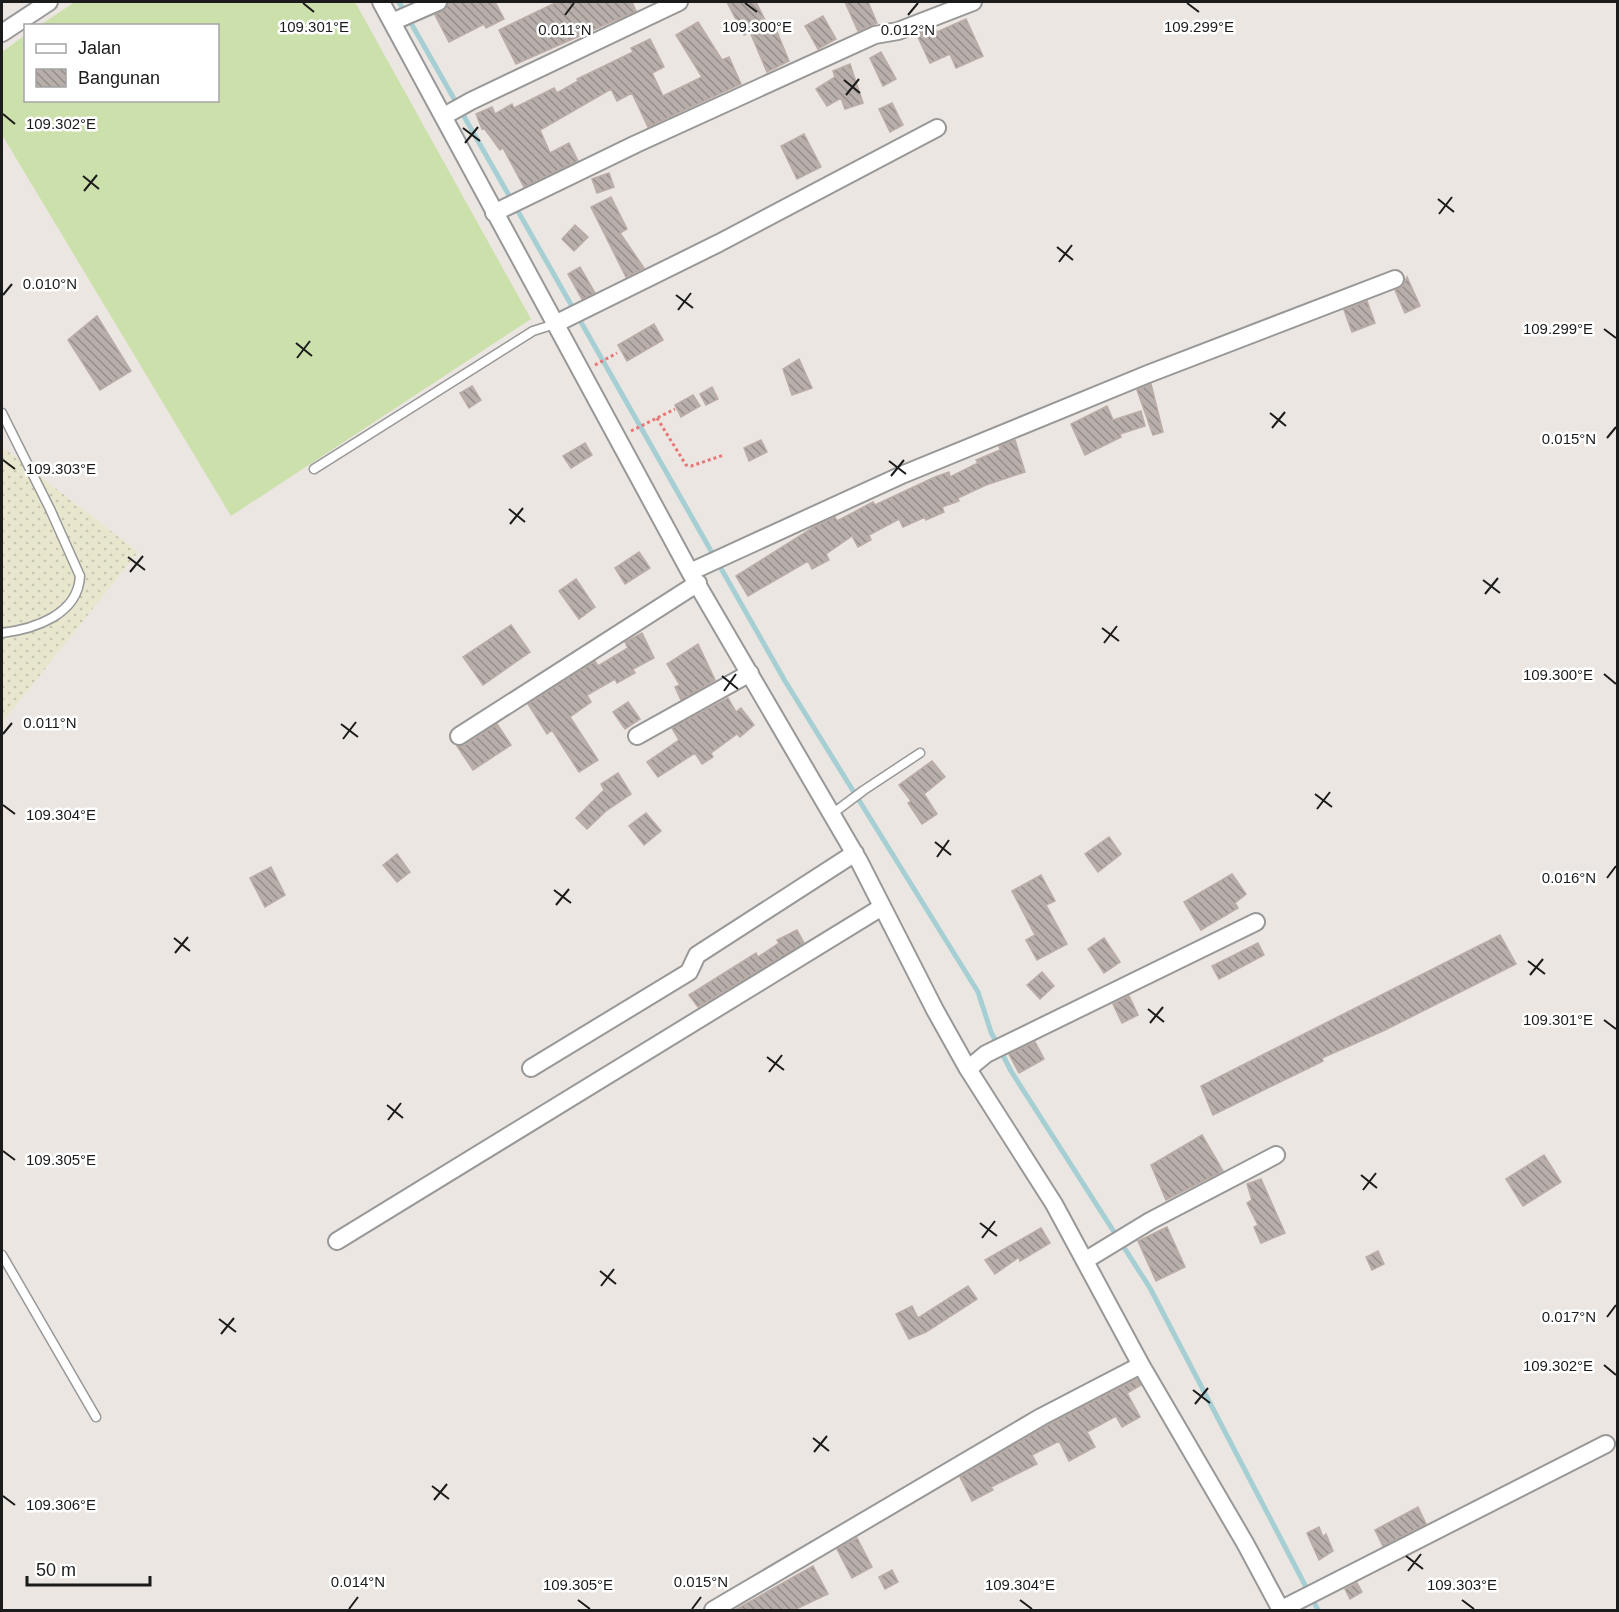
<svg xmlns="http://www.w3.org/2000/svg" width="1619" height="1612" font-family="Arial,sans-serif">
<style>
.farmland{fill:url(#farmland-dots)}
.grass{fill:#cce0ac}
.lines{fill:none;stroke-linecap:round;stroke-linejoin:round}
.stream{stroke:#a6cfd4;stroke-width:5}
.building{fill:url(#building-back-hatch);stroke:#bbaca6;stroke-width:1.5}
.service-casing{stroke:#989898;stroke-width:11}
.minor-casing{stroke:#989898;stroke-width:20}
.path{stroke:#e87578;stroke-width:3;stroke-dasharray:3 3;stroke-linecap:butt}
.service{stroke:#fff;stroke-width:8}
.minor{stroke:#fff;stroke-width:16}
.ticks{fill:none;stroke:#1b1b1b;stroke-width:2}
.ticks-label{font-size:15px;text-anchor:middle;fill:#1b1b1b;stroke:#fff;stroke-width:5;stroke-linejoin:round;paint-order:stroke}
</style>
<defs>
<pattern id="farmland-dots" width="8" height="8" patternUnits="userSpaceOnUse" patternTransform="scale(1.5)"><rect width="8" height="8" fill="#e8e7ce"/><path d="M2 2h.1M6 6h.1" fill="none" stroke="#c6c6b0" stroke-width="1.8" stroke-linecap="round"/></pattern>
<pattern id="building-back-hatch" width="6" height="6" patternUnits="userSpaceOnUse" patternTransform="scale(1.5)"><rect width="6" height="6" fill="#b8afab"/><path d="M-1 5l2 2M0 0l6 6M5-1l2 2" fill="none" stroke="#958e8a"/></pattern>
</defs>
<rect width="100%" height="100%" fill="#ebe6e1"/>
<!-- farmland -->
<path class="farmland" d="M2,447L138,552L2,723Z"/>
<!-- grass -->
<path class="grass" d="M75,2H355L531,319L231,516L2,135V52L25,35L26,100H218V26L40,25Z"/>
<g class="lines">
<!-- stream -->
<path class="stream" d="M399,2L785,681L978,992L991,1032L1011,1071L1150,1288L1318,1610"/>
</g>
<!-- building -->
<path class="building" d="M448,2H495L504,19L486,28L484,24L449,42L435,15L446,9Z
M557,2H632L636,11L516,64L499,30Z
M727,2H756L770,30L775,27L789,61L767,72L750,32L744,35Z
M845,2H868L877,23L858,31Z
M823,16L836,39L818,49L805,26Z
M966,19L983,56L956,68L950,54L930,63L917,35L935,28L937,32Z
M698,22L722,60L729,57L741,84L648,127L632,93L617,101L611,89L540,130L550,153L569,143L578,161L524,187L503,148L500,150L484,128L482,129L476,114L492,107L495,114L512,104L514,108L554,88L557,93L578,81L577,79L633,52L631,48L650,39L664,67L652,73L663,96L702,77L676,35Z
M881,52L896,79L883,86L870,58Z
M850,64L863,103L845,109L841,98L827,106L816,89L835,77L833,71Z
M892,103L903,125L890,132L879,109Z
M804,134L821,167L797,179L781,146Z
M609,173L614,187L597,193L592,179Z
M611,197L627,229L620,233L644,268L626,277L591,207Z
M575,225L588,237L574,251L562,239Z
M580,267L595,293L582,299L568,274Z
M1407,277L1420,306L1405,313L1395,290L1403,286Z
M1367,301L1375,323L1352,332L1344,310Z
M97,316L131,371L100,390L68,340Z
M654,324L663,340L627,361L618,345Z
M799,359L812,388L792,395L783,369Z
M1151,384L1163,432L1153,435L1137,390Z
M472,386L481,400L469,408L460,393Z
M712,387L718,399L706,405L700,394Z
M693,395L700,406L681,417L675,405Z
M1107,406L1113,420L1141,411L1145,426L1120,434L1121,437L1085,455L1071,424Z
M761,440L767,452L749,461L744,448Z
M1015,440L1025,472L986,485L958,498L959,501L942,507L944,512L926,520L925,517L903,527L899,519L869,535L871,540L858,547L852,536L826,554L829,560L812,569L808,561L748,596L736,576L814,527L835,517L837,521L873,502L875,505L935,477L949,472L950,477L978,463L976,460L1000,450L999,446Z
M585,443L592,455L571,468L563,456Z
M639,552L650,568L625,584L615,568Z
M576,579L595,607L579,619L559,591Z
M511,625L530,652L483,685L463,657Z
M642,633L654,658L633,669L635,673L617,683L615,679L587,695L591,702L570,717L598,760L579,772L552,730L547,734L528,704L595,661L598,666L628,648L625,642Z
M698,644L715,680L681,700L675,687L680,685L667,664Z
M728,698L736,712L741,708L754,725L740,737L737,734L711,753L713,757L702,764L695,753L658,777L647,762L679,740L672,728Z
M628,702L640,719L625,729L613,712Z
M497,724L511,745L473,770L457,746L465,745Z
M932,761L945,777L924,794L937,814L922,824L908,803L911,801L899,785Z
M618,773L631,794L606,811L587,829L576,818L604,790L601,784Z
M646,813L661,831L644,845L629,826Z
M1109,837L1121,854L1098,872L1085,854Z
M397,854L410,872L397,882L383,865Z
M271,867L285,895L265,907L250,878Z
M1232,874L1246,894L1235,903L1238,908L1201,930L1184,902Z
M1041,875L1055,901L1046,905L1067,944L1037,960L1026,940L1035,935L1012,891Z
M797,930L804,943L698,1007L689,995L756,953L758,957L779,943L777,940Z
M1500,935L1516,964L1385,1030L1322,1058L1323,1061L1213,1115L1201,1086Z
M1104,938L1120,962L1104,973L1088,949Z
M1258,943L1264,955L1219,979L1212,966Z
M1042,972L1054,986L1040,999L1027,985Z
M1129,996L1138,1015L1122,1023L1113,1004Z
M1035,1042L1044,1059L1019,1073L1009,1054Z
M1202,1135L1223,1171L1166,1200L1151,1165Z
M1544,1155L1561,1182L1523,1206L1506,1179Z
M1261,1179L1285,1233L1261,1243L1254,1227L1258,1225L1247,1203L1252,1200L1247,1184Z
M1167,1227L1185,1267L1156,1281L1138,1241Z
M1041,1228L1050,1243L1020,1261L1019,1257L995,1274L985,1260Z
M1378,1251L1384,1264L1372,1270L1366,1257Z
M968,1286L977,1299L926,1332L909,1339L896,1314L912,1306L918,1318Z
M1137,1379L1141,1385L1127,1393L1140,1417L1122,1427L1116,1416L1087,1432L1095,1447L1069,1461L1059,1441L1032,1455L1037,1464L991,1487L993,1490L972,1501L960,1477L1046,1426Z
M1418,1507L1426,1524L1383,1546L1375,1530Z
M1319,1527L1323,1537L1326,1534L1333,1551L1319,1560L1307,1533Z
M857,1538L872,1567L852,1578L837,1549Z
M813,1566L828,1594L792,1611H733Z
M892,1570L898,1582L885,1589L879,1577Z
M1357,1583L1362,1592L1350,1599L1345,1589Z"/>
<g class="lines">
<!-- service casing -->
<g class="service-casing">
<path id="service" d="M2,413L50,509L80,576C78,615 34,629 2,633
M314,469L533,331L555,324
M832,814L864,790L920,753
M2,1255L96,1417"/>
</g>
<!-- minor casing -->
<g class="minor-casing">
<path id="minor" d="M381,2L690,572L859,861L935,1010L968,1069L1054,1204L1141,1365L1245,1543L1281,1610
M392,22L438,2
M2,33L49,2
M444,116L471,101L679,2
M494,213L636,144L875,35L898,31L973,2
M555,324L719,243L937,128
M690,572L904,474L1148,374L1395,279
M459,736L698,583
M637,736L750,673
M531,1068L689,972L697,955L855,853
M968,1069L986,1054L1256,922
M337,1241L882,907
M1086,1260L1150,1221L1276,1155
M713,1610L1041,1417L1141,1365
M1280,1610L1606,1444"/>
</g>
<!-- path -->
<path class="path" d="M595,365L617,353
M657,418L686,465L691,466L724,455
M631,431L675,409"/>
<!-- service -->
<use href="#service" class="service"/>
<!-- minor -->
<use href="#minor" class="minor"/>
</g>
<!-- ticks -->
<path class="ticks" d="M303,3L314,12M745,3L757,12M1187,3L1199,12M565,15L574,3M908,15L918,3M844,80L860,93M846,95L859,79M3,114L15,124M463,128L480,141M465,143L478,127M83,176L99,189M84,191L97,175M1438,199L1454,212M1439,214L1452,197M1057,247L1073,260M1059,262L1072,245M3,295L12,284M676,295L693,308M678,310L691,293M1604,329L1616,338M296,343L312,356M297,358L310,341M1270,413L1286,426M1272,428L1285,412M1607,438L1616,427M3,460L15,469M889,461L906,474M891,476L904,460M509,509L525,522M510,524L523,508M128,557L145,570M130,572L143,556M1483,580L1500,593M1485,594L1498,578M1102,628L1119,641M1104,643L1117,626M1604,674L1616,684M722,676L738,689M724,691L736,674M341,724L358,737M3,734L12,723M343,739L356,722M1315,794L1332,807M3,805L15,814M1317,809L1330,792M935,842L951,855M937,857L949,840M1607,878L1616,866M554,890L571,903M556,905L569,889M174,938L190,951M175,953L188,937M1528,961L1545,974M1530,975L1543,959M1148,1009L1164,1022M1604,1020L1616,1029M1150,1023L1163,1007M767,1057L784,1070M769,1072L782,1055M387,1105L403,1118M388,1120L401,1103M3,1151L15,1160M1361,1175L1377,1188M1363,1190L1376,1173M980,1223L997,1236M982,1238L995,1221M600,1271L616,1284M601,1286L614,1269M1607,1317L1616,1305M219,1319L236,1332M221,1334L234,1318M1604,1365L1616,1375M1193,1390L1210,1403M1195,1404L1208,1388M813,1438L829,1451M814,1452L827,1436M432,1486L449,1499M3,1496L15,1505M434,1500L447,1484M1406,1556L1423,1569M1408,1571L1421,1554M578,1600L590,1609M1020,1600L1032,1609M1462,1600L1474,1609M349,1609L358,1597M692,1609L701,1597"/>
<g class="ticks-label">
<text x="314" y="32">109.301°E</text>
<text x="757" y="32">109.300°E</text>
<text x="1199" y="32">109.299°E</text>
<text x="565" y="35">0.011°N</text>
<text x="908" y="35">0.012°N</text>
<text x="61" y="129">109.302°E</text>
<text x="50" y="289">0.010°N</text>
<text x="1558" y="334">109.299°E</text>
<text x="1569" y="444">0.015°N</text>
<text x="61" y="474">109.303°E</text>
<text x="1558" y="680">109.300°E</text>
<text x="50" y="728">0.011°N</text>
<text x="61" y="820">109.304°E</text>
<text x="1569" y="883">0.016°N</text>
<text x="1558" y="1025">109.301°E</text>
<text x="61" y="1165">109.305°E</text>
<text x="1569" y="1322">0.017°N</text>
<text x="1558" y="1371">109.302°E</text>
<text x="61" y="1510">109.306°E</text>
<text x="358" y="1587">0.014°N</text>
<text x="701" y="1587">0.015°N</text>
<text x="578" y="1590">109.305°E</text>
<text x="1020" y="1590">109.304°E</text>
<text x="1462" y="1590">109.303°E</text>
</g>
<!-- border -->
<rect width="1619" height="1612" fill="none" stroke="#1b1b1b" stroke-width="6"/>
<!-- legend -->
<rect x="24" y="24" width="195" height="78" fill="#ffffff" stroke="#a4a4a4" stroke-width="1.5"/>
<rect x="36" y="44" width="30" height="9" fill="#ffffff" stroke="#a4a4a4" stroke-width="1.5"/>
<text x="78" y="54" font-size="18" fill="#1b1b1b">Jalan</text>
<rect x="36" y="69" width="30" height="18" fill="url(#building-back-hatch)" stroke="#a4a4a4" stroke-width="1.5"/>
<text x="78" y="84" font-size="18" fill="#1b1b1b">Bangunan</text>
<!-- scale -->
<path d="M27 1576v9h123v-9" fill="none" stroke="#1b1b1b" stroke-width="3"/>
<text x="36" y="1576" font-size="18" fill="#1b1b1b" stroke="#ffffff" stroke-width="4.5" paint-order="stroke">50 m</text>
</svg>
